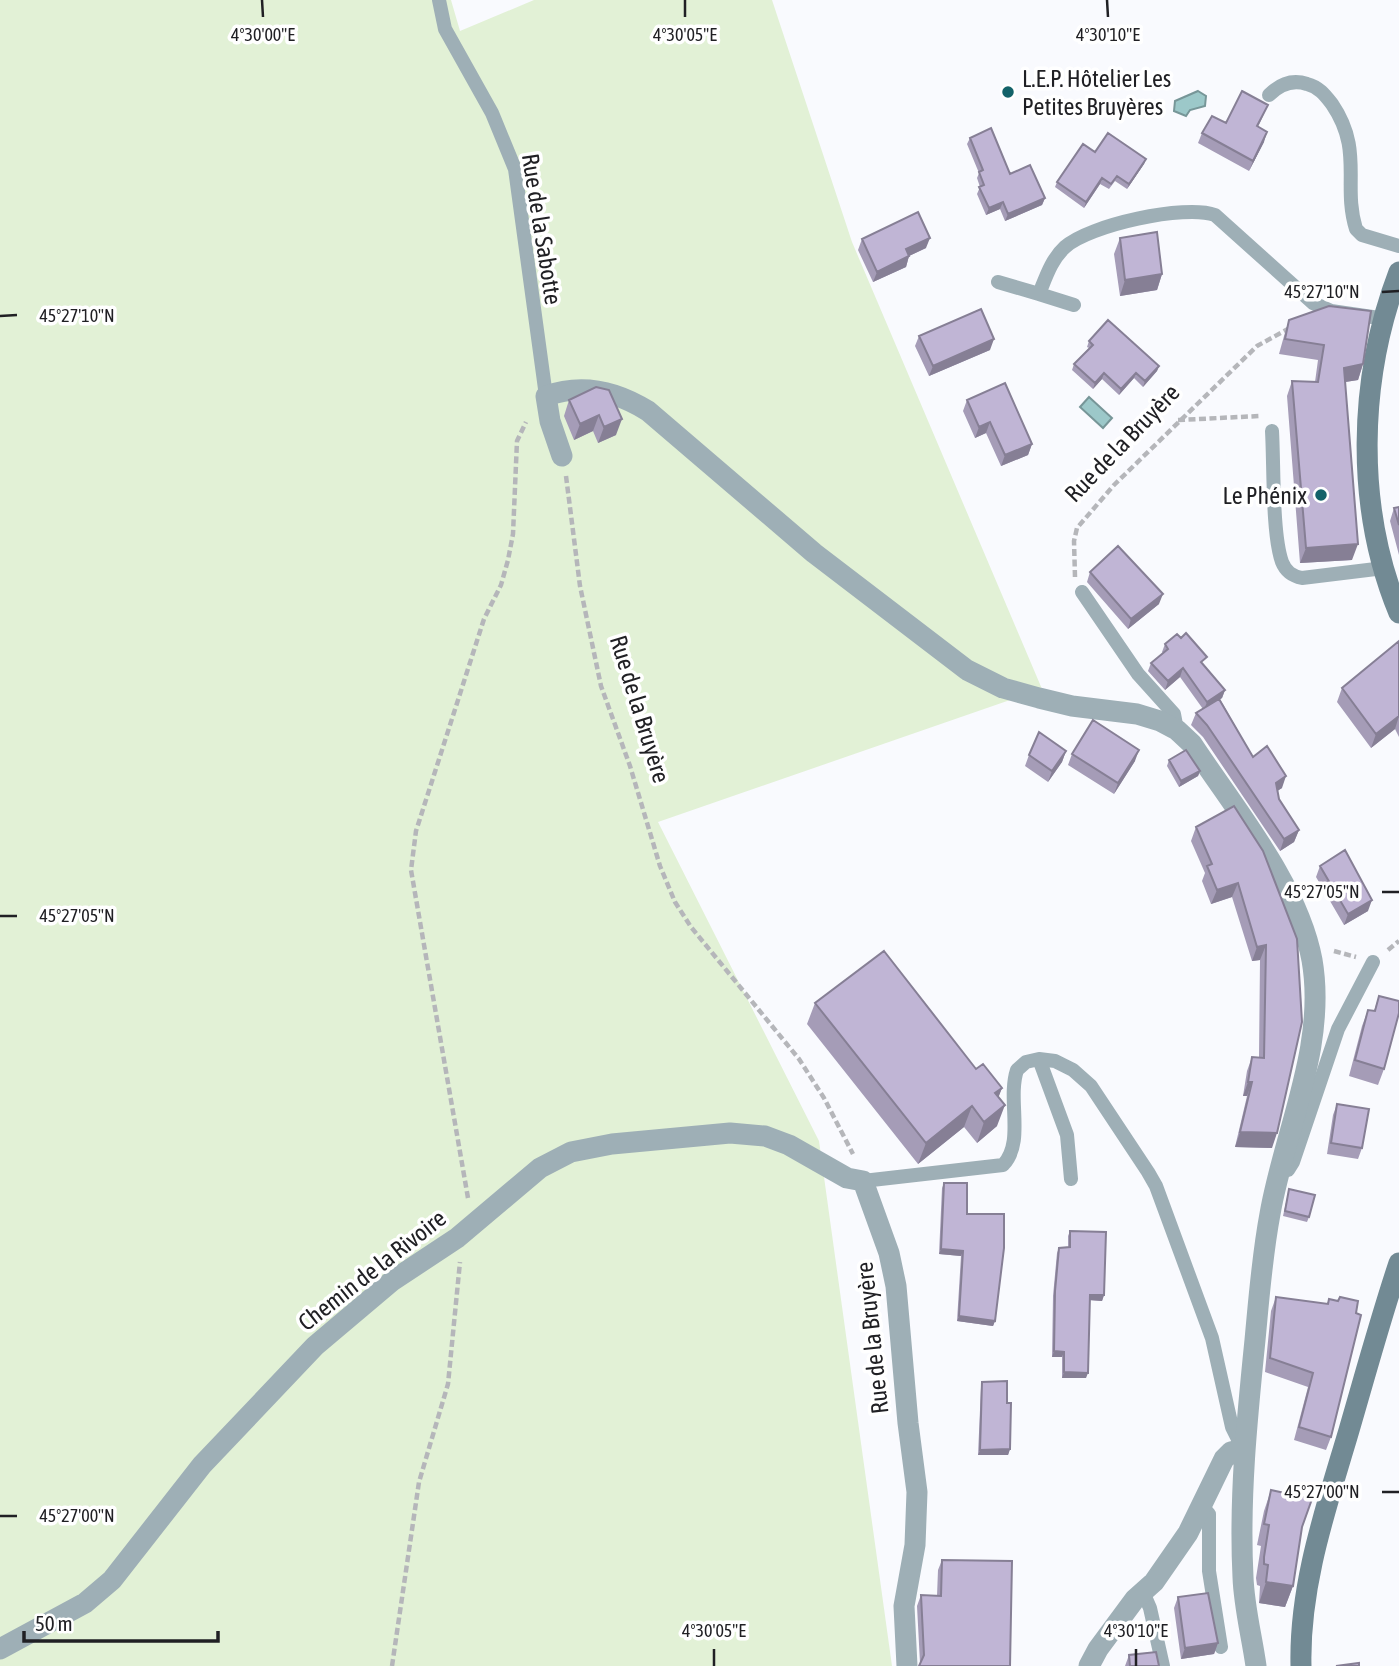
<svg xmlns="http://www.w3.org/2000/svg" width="1399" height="1666" font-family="'Asap Condensed',sans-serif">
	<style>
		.green { fill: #e2f1d6 }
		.water { fill: #9cc8c9; stroke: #779698; stroke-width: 2 }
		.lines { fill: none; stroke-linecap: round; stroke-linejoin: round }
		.path { stroke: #b5b6ba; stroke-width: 4.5; stroke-dasharray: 7 3.5; stroke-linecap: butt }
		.service { stroke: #9eafb6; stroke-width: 14 }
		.minor { stroke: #9eafb6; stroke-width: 21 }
		.secondary { stroke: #728a94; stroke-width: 21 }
		.wall { fill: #a59cb7 }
		.shaded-wall { fill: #867f95 }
		.building { fill: #c0b5d5; stroke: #867f95; stroke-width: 2 }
		.ticks { fill: none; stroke: #202024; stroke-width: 2.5 }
		.poi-dot { fill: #136269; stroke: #fff; stroke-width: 2.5 }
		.labels { text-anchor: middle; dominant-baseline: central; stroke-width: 7; stroke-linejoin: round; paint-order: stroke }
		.poi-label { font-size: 24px; fill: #202024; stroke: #fff; text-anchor: start }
		.street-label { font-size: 24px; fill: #202024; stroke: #fff }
		.ticks-label { font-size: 18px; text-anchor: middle; fill: #202024; stroke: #fff; stroke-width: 7; stroke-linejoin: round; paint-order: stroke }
	</style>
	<rect width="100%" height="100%" fill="#f9fafe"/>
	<path class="green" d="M0,0h451l9,31 74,-31h238l80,242 190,447 -384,133 161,319 73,525h-892z"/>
	<path class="water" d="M1198,91l8,5 -1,10 -15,4 -4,6 -12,-5 1,-10z
		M1089,397l23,21 -9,10 -23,-21z"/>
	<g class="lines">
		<path class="path" d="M1178,420l82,-4
			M566,476l14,110 21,100 29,80 30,100 15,36 16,25 108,132 25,39 29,56
			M1075,577l-1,-36 3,-13 37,-43 143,-139 31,-17
			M1388,950l11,-9
			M1334,951l22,6
			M468,1198l-57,-328 5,-39 68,-212 17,-34 7,-25 5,-26 4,-93 9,-19
			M392,1666l27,-184 29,-98 12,-122"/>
		<path class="service" d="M439,0l6,29 47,84 23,56 31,227
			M1269,95c11,-11 23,-16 38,-11 12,3 18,11 25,20 32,47 10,80 24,125l6,6 37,11
			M998,282l41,12c7,-17 12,-34 26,-47 24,-22 120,-43 150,-32l98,88 18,8 55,8
			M1039,294l35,11
			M1272,431c2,33 0,103 10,131 4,10 10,14 20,16l82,-10
			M1082,592l56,82 36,40 3,16
			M1039,1059l28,76 4,44
			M1283,1171l5,-1 5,-8 45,-133 35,-67
			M863,1181l140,-16c22,-23 4,-65 14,-95l9,-8 13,-3 16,2 18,9 18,16 57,86 8,14 56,152 20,89 11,22
			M1202,1506l7,8v57l12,76
			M1143,1592l7,16 13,58"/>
		<path class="minor" d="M562,456l-12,-35 -4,-25c36,-13 70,-5 102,15l166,142 153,117 36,18 36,10 33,8 65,8 23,7 17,9 15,14c42,64 106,140 120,216 15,86 -28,172 -42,254 -8,42 -11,84 -15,126 -8,79 -16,158 -12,237 1,30 9,60 13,89
			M0,1649l85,-46 27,-23 90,-115 113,-119 77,-65 65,-43 83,-70 31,-16 41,-8 118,-11 35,3 24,9 58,33 16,3 26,72 7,33 12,137 9,69 -2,53 -11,61 3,60
			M1089,1666l9,-17 37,-50 19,-17 34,-49 36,-74 7,-7 12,-3"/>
		<path class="secondary" d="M1399,272c-41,107 -44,235 0,341
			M1301,1666c-2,-79 24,-155 46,-229 17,-58 33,-117 52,-174"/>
	</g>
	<path class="wall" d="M1268,105l-10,22 6,15 -15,29 -51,-28 4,-10z
		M970,138l40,36 35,24 -3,7 -37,16 -5,-12 -14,6 -9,-21 3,-7 -3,-9 2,-5 -12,-29z
		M1095,152l51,7 -2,5 -17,25 -12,-8 -6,8 -9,-5 -16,24 -29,-21 2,-5z
		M1120,238l42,36 -5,16 -37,6 -6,-42z
		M862,239l64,9 -17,8 -3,11 -33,15 -15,-32z
		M1289,320l74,44 -5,16 -13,2 7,178 -52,3 -13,-167 5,-15 23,1 3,-22 -39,-6 5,-18z
		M919,336l71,14 -61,26 -14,-30z
		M1089,341l70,25 -2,5 -14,16 -9,-9 -15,17 -17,-16 -9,10 -21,-19 2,-6 15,-16 -2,-1z
		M596,387l20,48 -18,8 -5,-12 -19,9 -10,-24 5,-16z
		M967,400l65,44 -4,11 -27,11 -15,-33 -11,5 -12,-27z
		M1399,507v48l-9,-34 4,-13z
		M1090,572l69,32 -31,25 -41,-47z
		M1399,641v96l-4,-8 -24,19 -34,-46 5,-14z
		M1165,644l39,21 21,25 -3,8 -2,1 33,58 29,31 -5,3 2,8 20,31 -5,12 -14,9 -77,-114 -12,-12 5,-12 7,-4 -23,-32 -15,13 -17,-19 3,-8 12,-10 -1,-1z
		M1066,751l-4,11 -14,20 -23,-16 4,-11z
		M1072,754l63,7 -21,33 -46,-29z
		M1169,760l31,11 -2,5 -19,11 -12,-21z
		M1196,827l67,24 9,297 -37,-1 12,-51h-4l4,-25 5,-14h7l1,-97 -8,1 -20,-64 -21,7 -9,-23 3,-8 -14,-32z
		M1320,866l48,45 -24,14 -28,-48z
		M1379,996l5,73 -6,16 -29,-9 13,-50 6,-16 6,1z
		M815,1003l161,66 26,19 -4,9 -1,29 -20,17 -13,-16 -46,37 -111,-140z
		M1337,1104l25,44 -4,11 -31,-5 6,-39z
		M944,1183l23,31 28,107 -2,5 -36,-5 4,-65 -22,-2 3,-66z
		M1289,1189l20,28 -2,5 -24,-6z
		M1070,1231l34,64 -2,6 -12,-1 -4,78h-24v-21h-10l1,-61 4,-43 2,-5h9v-12z
		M1276,1297l51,7 2,-5 2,138 -5,13 -32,-10 14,-53 -43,-15 6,-61z
		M982,1382l25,21 3,46 -2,6h-30l3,-68z
		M1271,1490l31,37 -9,59 -8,21 -26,-4 1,-17 -3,-1 -1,-7 5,-32 -4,-1 7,-34z
		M942,1560l70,1 -92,102 -3,-57 4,-11 16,1 1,-26z
		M1178,1597l40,46 -4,11 -33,5 -7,-51z
		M1129,1655l30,11h-34z"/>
	<path class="shaded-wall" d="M1267,132l-3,10 -15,29 4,-10z
		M1146,159l-2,5 -17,25 2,-5z
		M1102,178l-2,6 -16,24 2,-6z
		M1045,198l-3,7 -37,16 3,-7z
		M1003,202l-3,7 -14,6 3,-7z
		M930,238l-4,10 -17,8 -3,11 -33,15 4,-10 29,-23z
		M1162,274l-5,16 -37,6 5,-16z
		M994,339l-4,11 -61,26 4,-10z
		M1363,364l-5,16 -19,3 5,-15z
		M1159,366l-2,5 -14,16 2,-6z
		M1104,373l-2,6 -9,10 2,-6z
		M1136,373l-2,5 -15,17 2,-6z
		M599,415l-6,16 -19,9 6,-16z
		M622,419l-6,16 -18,8 6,-16z
		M990,422l-4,11 -11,5 4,-11z
		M1032,444l-4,11 -27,11 4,-11z
		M1358,544l-6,16 -52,3 6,-15z
		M1163,594l-4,10 -31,25 3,-10z
		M1183,668l-3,9 -15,13 3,-9z
		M1225,690l-3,8 -18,12 3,-8z
		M1399,716l-4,13 -24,19 5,-14z
		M1139,750l-4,11 -21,33 4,-11z
		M1066,751l-4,11 -14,20 4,-11z
		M1200,771l-2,5 -19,11 2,-6z
		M1286,776l-4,12 -11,7 5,-12z
		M1299,830l-5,12 -14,9 4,-12z
		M1238,883l-6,14 -21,7 6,-14z
		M1372,900l-4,11 -24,14 4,-11z
		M1266,945l-6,15 -8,1 5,-14z
		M1248,1082h4l-5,14h-4z
		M1002,1088l-8,21 1,-16z
		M1005,1105l-8,21 -20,17 7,-21z
		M972,1106l-8,21 -46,37 8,-21z
		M1240,1132l37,1 -5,15 -37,-1z
		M941,1249l22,2 -2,5 -22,-2z
		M1090,1295h14l-2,6 -14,-1z
		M959,1316l36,5 -2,5 -36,-5z
		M1054,1351l10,1 -2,5h-10z
		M1064,1372l24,1 -2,5h-24z
		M1010,1449l-2,6h-30l2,-5z
		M1266,1582l27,4 -8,21 -26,-4z
		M1218,1643l-4,11 -33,5 4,-11z"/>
	<path class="building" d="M1242,91l26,14 -11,21 10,6 -14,29 -51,-28 10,-17 14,7z
		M991,128l19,46 20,-9 15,33 -37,16 -5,-12 -14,6 -10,-21 5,-2 -5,-13 4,-2 -13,-32z
		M1108,133l38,26 -17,25 -12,-8 -6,8 -9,-6 -16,24 -29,-20 26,-38 12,8z
		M918,212l12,26 -24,11 3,7 -32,16 -15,-33z
		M1157,232l5,42 -37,6 -5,-42z
		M1329,306l42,5 -8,53 -19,4 14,176 -52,4 -14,-167 26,1 6,-37 -39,-6 4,-19z
		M981,309l13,30 -61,27 -14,-30z
		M1108,320l51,46 -14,15 -9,-8 -15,16 -17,-16 -9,10 -21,-19 19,-19 -4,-4z
		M1005,383l27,61 -27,11 -15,-33 -11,5 -12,-27z
		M596,387l13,3 13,29 -18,8 -5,-12 -19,9 -11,-24z
		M1399,507v18l-5,-17z
		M1118,546l45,48 -32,25 -41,-47z
		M1186,633l21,24 -6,5 24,28 -18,12 -24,-34 -15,13 -17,-18 17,-14 -3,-5 12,-10 4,4z
		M1399,641v75l-23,18 -34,-46z
		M1219,699l34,58 14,-11 19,30 -10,7 3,16 20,31 -15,9 -77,-114 -11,-12z
		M1093,720l46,30 -21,33 -46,-29z
		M1039,732l27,19 -14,20 -23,-16z
		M1186,750l14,21 -19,10 -12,-21z
		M1234,806l29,45 34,88 5,83 -25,111 -37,-1 12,-50h-4l4,-25 12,1 2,-113 -9,2 -19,-64 -21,7 -10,-24 5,-2 -16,-37z
		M1345,850l27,50 -24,14 -28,-48z
		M884,951l92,118 7,-5 19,24 -7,5 10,12 -21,17 -12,-16 -46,37 -111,-140z
		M1379,996l20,5v12l-15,56 -29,-9 13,-50 7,1z
		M1337,1104l32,5 -7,39 -31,-5z
		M944,1183h23v31h37v34l-9,73 -36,-5 4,-65 -22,-2z
		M1289,1189l26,6 -6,22 -24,-6z
		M1070,1231l36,1 -2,63h-14l-2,78 -24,-1v-20l-10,-1 1,-60 4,-43 11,-1z
		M1276,1297l52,7 1,-5 9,2 2,-4 18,4 -2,12 5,2 -30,122 -32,-10 14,-54 -43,-15z
		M1007,1381v22h4l-1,46 -30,1 2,-68z
		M1271,1490l41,9 -10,28 -9,59 -27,-4 2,-17 -4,-1v-7l5,-32 -5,-1z
		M942,1560l70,1 -2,105h-91l5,-11 -3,-60 20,1z
		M1208,1593l10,50 -33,5 -7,-51z
		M1156,1652l3,14h-29l-1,-11z
		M1359,1663v3h-23z"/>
	<path class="ticks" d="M262,0l1,17M685,0v17M1107,0l1,17M1382,292l17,-1M0,316l17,-1M1382,892h17M0,916h17M1382,1492h17M0,1516h17M714,1649v17M1136,1649v17"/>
	<g class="poi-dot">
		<circle cx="1008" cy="92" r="7"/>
		<circle cx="1321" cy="495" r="7"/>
	</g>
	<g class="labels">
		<g class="poi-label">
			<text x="1022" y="78">L.E.P. Hôtelier Les<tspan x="1022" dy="28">Petites Bruyères</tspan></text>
			<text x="1307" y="495" text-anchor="end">Le Phénix</text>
		</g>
		<g class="street-label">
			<text transform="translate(542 229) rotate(81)">Rue de la Sabotte</text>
			<text transform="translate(1122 443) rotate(-46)">Rue de la Bruyère</text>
			<text transform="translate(640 709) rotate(73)">Rue de la Bruyère</text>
			<text transform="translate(372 1270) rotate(-38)">Chemin de la Rivoire</text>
			<text transform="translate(872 1338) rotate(-96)">Rue de la Bruyère</text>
		</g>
	</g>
	<g class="ticks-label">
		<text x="263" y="41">4°30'00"E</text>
		<text x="685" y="41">4°30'05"E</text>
		<text x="1108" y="41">4°30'10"E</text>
		<text x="1322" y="298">45°27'10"N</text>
		<text x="77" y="322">45°27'10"N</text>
		<text x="1322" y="898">45°27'05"N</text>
		<text x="77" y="922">45°27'05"N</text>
		<text x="1322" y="1498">45°27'00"N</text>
		<text x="77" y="1522">45°27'00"N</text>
		<text x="714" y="1637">4°30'05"E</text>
		<text x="1136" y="1637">4°30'10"E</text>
	</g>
	<path d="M24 1631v10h194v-10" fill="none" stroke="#202024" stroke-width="3.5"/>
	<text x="35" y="1631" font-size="21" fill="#202024" stroke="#ffffff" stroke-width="5" paint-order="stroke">50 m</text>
</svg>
